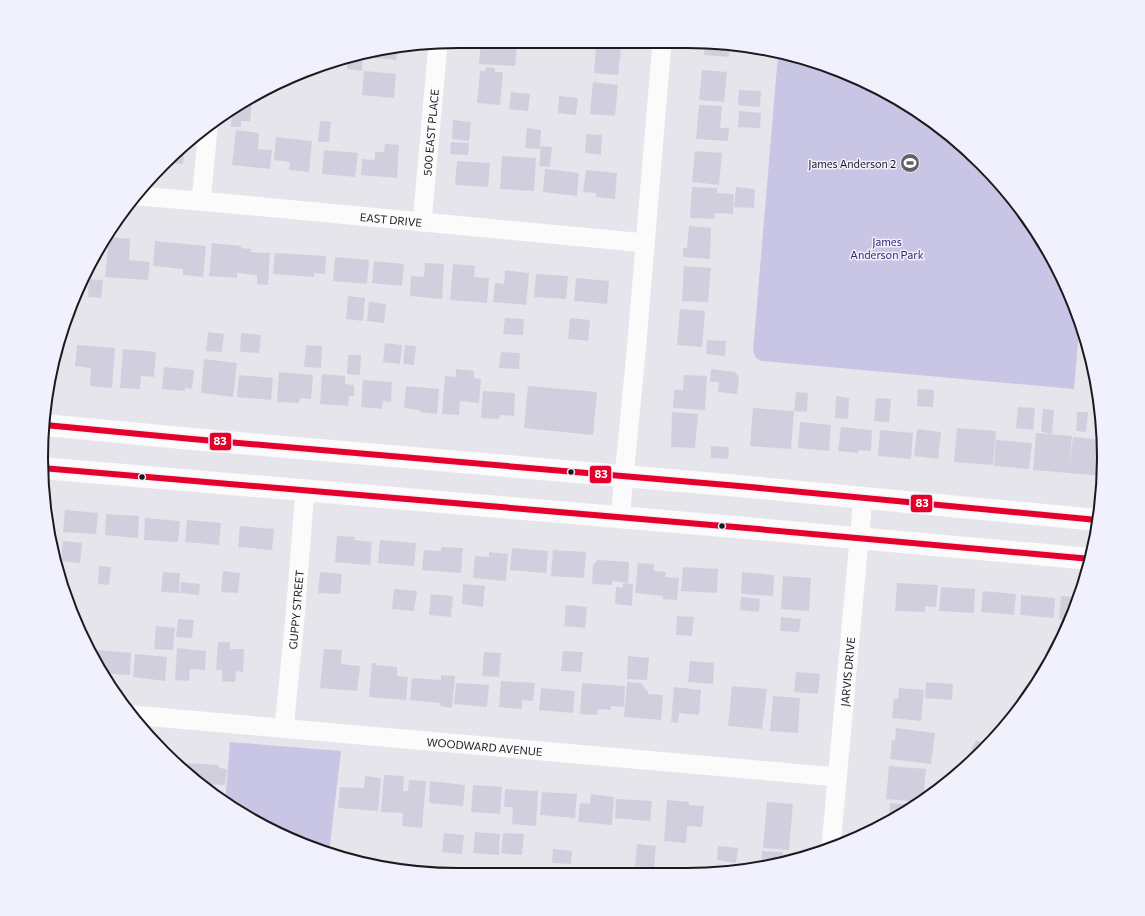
<svg xmlns="http://www.w3.org/2000/svg" width="1145" height="916" font-family="Commissioner,sans-serif">
	<style>
		.green { fill: #c9c5e4 }
		.building { fill: #d1cfde }
		.lines { fill: none; stroke-linecap: round; stroke-linejoin: round }
		.minor { stroke: #fbfbfc; stroke-width: 19 }
		.major { stroke: #fbfbfc; stroke-width: 22 }
		.bus-1-casing { stroke: #f1f0fd; stroke-width: 9 }
		.bus-1 { stroke: #e4002b; stroke-width: 6 }
		.bus-dot { fill: #1b1a1f; stroke: #f1f0fd; stroke-width: 1.5 }
		.labels { text-anchor: middle; dominant-baseline: central; stroke-width: 3; stroke-linejoin: round; paint-order: stroke }
		.street-label { font-size: 11px; fill: #1b1a1f; stroke: #f1f0fd }
		.poi-label { font-size: 11px; fill: #1b1a1f; stroke: #f1f0fd; text-anchor: end }
		.park-label { font-size: 11px; fill: #351f69; stroke: #f1f0fd }
		.rim { fill: none; stroke: #1b1a1f; stroke-width: 2 }
		.line-badge { stroke: #f1f0fd; stroke-width: 1.5 }
		.badge-label { font-size: 11px; text-anchor: middle; font-weight: bold; fill: #fff }
	</style>
	<rect width="100%" height="100%" fill="#e6e5ec"/>
	<path class="green" d="M778,55l43,8 74,34 67,47 56,60 30,46 32,69 -6,70 -313,-28 -5,-3 -3,-7z
		M230,742l111,9 -12,102 -30,-10 -74,-39z"/>
	<path class="building" d="M481,41h19v2l17,1 -2,22 -36,-2z
		M704,42h10l16,3 -1,12 -25,-2z
		M596,46l25,2 -3,27 -24,-2z
		M398,49l-2,11 -31,-3 1,-4z
		M347,60l16,1 -1,10 -15,-2z
		M486,67l9,1v4h8l-3,33 -23,-2 3,-32h5z
		M702,70l25,2 -3,30 -25,-2z
		M364,71l32,3 -2,24 -32,-3z
		M593,82l25,3 -3,31 -25,-2z
		M739,90l22,1 -1,16 -22,-2z
		M511,92l19,2 -2,17 -19,-2z
		M559,96l19,2 -2,17 -18,-2z
		M243,102l9,1 -2,18h-9v6h-10l1,-17z
		M699,105l23,1 -2,22h9l-1,13 -32,-2z
		M739,111l22,2 -1,15 -22,-1z
		M453,120l18,2 -2,19 -17,-2z
		M320,121l11,1 -2,20h-11z
		M527,128l14,2 -1,19 -15,-1z
		M236,130l23,3 -1,16 14,1 -2,19 -38,-4z
		M586,134l16,1 -1,20 -16,-2z
		M276,137l36,4 -3,31 -20,-2 1,-8 -16,-2z
		M451,142l18,1 -1,12 -18,-1z
		M385,144l14,1 -2,33 -36,-3 1,-16 13,1v-8h9z
		M185,146l-2,18 -19,-1 8,-7z
		M541,146l11,1 -2,20 -11,-1z
		M324,150l34,3 -3,24 -33,-3z
		M695,151l27,2 -3,32 -27,-3z
		M502,156l34,2 -2,33 -34,-2z
		M457,161l33,2 -2,24 -33,-2z
		M545,169l34,4 -2,23 -34,-4z
		M586,170l31,3 -2,26 -19,-2v-4l-13,-1z
		M692,187l25,1v5l17,1 -1,20 -18,-1 -1,6 -24,-1z
		M736,187l19,2 -1,19 -20,-1z
		M689,226l22,2 -1,31 -27,-2v-9h4z
		M109,237l21,2 -1,21 21,2 -2,18 -43,-3z
		M155,241l51,5 -3,31 -20,-2v-6l-30,-3z
		M103,242l-2,17 -8,-1 4,-9z
		M212,243l29,3v2l10,1v3l19,1 -2,32 -11,-1v-9l-20,-2v5l-28,-2z
		M275,253l51,3 -1,18 -11,-1v4l-41,-3z
		M335,257l34,3 -2,24 -34,-3z
		M374,261l30,3 -2,22 -30,-3z
		M425,263l19,1 -2,35 -32,-3 1,-20 13,1z
		M453,264l22,2 -1,11 15,1 -2,25 -37,-3z
		M684,266l27,2 -3,34 -26,-1z
		M505,270l24,3 -3,32 -33,-3 2,-19 9,1z
		M536,274l32,2 -2,23 -32,-2z
		M576,278l33,3 -2,23 -33,-3z
		M89,279l14,1 -2,18 -13,-1z
		M348,296l17,2 -2,23 -17,-2z
		M369,302l17,2 -2,19 -17,-2z
		M680,309l25,2 -3,36 -25,-2z
		M505,318l19,1 -1,16 -20,-1z
		M570,318l20,2 -2,21 -20,-2z
		M208,332l16,2 -2,18 -16,-1z
		M241,333l20,2 -2,18 -19,-1z
		M707,340l19,1 -1,15 -19,-2z
		M385,343l17,2 -2,19 -17,-2z
		M77,345l38,3 -3,40 -22,-2 1,-18 -16,-2z
		M306,345l16,1 -1,22 -17,-1z
		M405,345l11,1 -2,19 -11,-1z
		M56,348h2l-2,34h-5z
		M123,349l33,3 -2,25 -13,-1 -1,13 -20,-1z
		M501,352l19,1 -1,16 -20,-1z
		M348,355h13l-1,20 -13,-1z
		M204,359l33,4 -4,34 -32,-4z
		M164,367l30,3 -2,19 -7,-1v3l-23,-2z
		M456,369l18,2v7l7,1 -2,24 -19,-2 -1,14 -17,-1 3,-38 11,1z
		M711,369l24,3 4,5 -2,17 -19,-2 1,-10h-9z
		M279,372l34,3 -2,24 -11,-1 -1,5 -22,-1z
		M322,374l23,2v8l9,1v11h-5l-1,10 -28,-2z
		M239,375l34,3 -2,22 -34,-3z
		M684,375l23,1 -2,34 -32,-2 1,-18h9z
		M363,380l29,2 -1,20 -8,-1 -1,8 -21,-2z
		M406,386l33,3 -2,25 -17,-2v-2l-16,-2z
		M528,386l69,6 -4,43 -69,-7z
		M918,389l16,1 -1,17 -16,-1z
		M483,391l32,2 -1,23 -14,-1 -1,4 -18,-1z
		M796,392l12,1 -1,19 -13,-1z
		M836,396l13,2 -1,21 -13,-1z
		M876,398l15,1 -2,23 -15,-1z
		M1018,407l17,1 -2,22 -17,-2z
		M753,408l41,3 -3,38 -41,-3z
		M1043,409l11,1 -2,24 -11,-2z
		M672,412l26,2 -3,34 -24,-1z
		M1077,412h11l-2,20 -10,-1z
		M800,422l31,3 -2,26 -31,-3z
		M841,427l31,3 -1,21 -13,-1v3l-20,-2z
		M957,428l39,3 -3,34 -39,-3z
		M917,429l24,3 -3,27 -24,-3z
		M880,430l33,3 -2,26 -33,-3z
		M1036,433l36,3 -3,37 -36,-3z
		M1073,437l29,3 1,36 -34,-3z
		M996,440l36,3 -3,26 -35,-3z
		M711,446l18,1 -1,12 -17,-1z
		M65,510l33,3 -2,21 -33,-2z
		M106,514l33,2 -1,22 -33,-3z
		M145,518l35,3 -2,21 -34,-2z
		M187,520l34,3 -2,22 -34,-3z
		M240,526l34,3 -2,21 -34,-3z
		M337,536l18,1 -1,3 18,2 -2,23 -35,-3z
		M380,540l36,3 -2,23 -36,-3z
		M63,541l19,2 -2,20 -19,-2z
		M441,547l22,1 -2,25 -39,-3 2,-20 17,1z
		M512,548l36,3 -2,22 -36,-3z
		M553,550l33,2 -2,26 -33,-2z
		M489,552l19,2 -2,27 -33,-3 2,-22 14,1z
		M598,560l31,2 -1,21 -16,-2v4l-20,-1 1,-19z
		M638,563l16,1v7l12,1 -1,5 14,1 -2,22 -14,-1v-3l-28,-3z
		M99,566l12,1 -2,18 -11,-1z
		M683,567l35,2 -1,24 -36,-2z
		M223,571l17,2 -2,20 -17,-1z
		M163,572l17,1 -1,20 -18,-1z
		M320,572l22,2 -2,20 -22,-1z
		M742,572l32,3 -1,21 -32,-2z
		M783,576l28,2 -2,33 -28,-2z
		M181,582l19,2 -1,11 -19,-2z
		M623,583l10,1 -1,22 -17,-2 1,-17 7,1z
		M897,583l41,2 -2,22 -11,-1v6l-30,-1z
		M463,584l22,2 -2,21 -21,-3z
		M941,587l34,2 -1,24 -35,-2z
		M394,589l23,2 -3,20 -22,-2z
		M983,591l33,3 -2,21 -33,-3z
		M431,594l22,2 -2,21 -22,-2z
		M1021,595l34,3 -1,20 -34,-3z
		M1061,596l17,1 -9,23 -10,-1z
		M741,597l19,2 -1,13 -19,-2z
		M566,605l21,2 -2,21 -21,-2z
		M677,616l17,1 -2,19 -16,-1z
		M781,617l20,2 -2,13 -19,-1z
		M178,619l16,1 -2,18 -16,-1z
		M156,626l19,2 -2,22 -19,-1z
		M218,642h12v7h14l-1,23 -7,-1 -1,11 -13,-1v-11h-6z
		M177,648l29,3 -1,19 -15,-1 -1,12 -14,-1z
		M324,649l18,1 -1,14 19,2 -3,25 -37,-3z
		M98,650l33,3 -1,22 -29,-2 -5,-8z
		M563,651l20,1 -2,20 -20,-1z
		M484,652l17,1 -2,24 -17,-1z
		M135,654l32,3 -2,24 -32,-4z
		M628,656l21,2 -2,22 -20,-1z
		M690,661l24,2 -1,21 -25,-2z
		M372,663h4v2l21,2v9l11,1 -2,23 -37,-3z
		M796,672l24,2 -2,20 -24,-2z
		M441,675l14,1 -3,32 -12,-2v-3l-30,-3 2,-22 29,2z
		M501,681l34,2 -2,18 -11,-1v9l-23,-2z
		M627,682l14,1 7,9v2l15,1 -2,25 -37,-3z
		M926,682l27,2 -1,16 -27,-2z
		M456,683l33,2 -2,22 -33,-3z
		M582,683l43,3 -1,21 -13,-1v4l-13,-1 -1,6 -17,-1z
		M732,686l35,3 -5,40 -34,-3z
		M674,687l27,3 -2,25 -20,-2 -1,10 -7,-1z
		M541,688l34,3 -2,22 -34,-3z
		M899,688l25,2 -3,31 -29,-3 2,-19h4z
		M773,696l27,2 -2,35 -28,-2z
		M896,728l39,5 -4,31 -41,-5 2,-19 3,1z
		M976,740l11,5 -15,15 -5,-2z
		M184,763l35,2v3l8,1 -2,16 -23,-1 -19,-17z
		M889,766l37,3 -3,30 -3,3 -34,-3z
		M384,775l20,1 -1,15h5l1,-11 17,1 -4,47 -20,-2 1,-13 -22,-1z
		M365,776l16,2 -3,33 -40,-3 2,-21 24,1z
		M430,781l35,4 -2,21 -34,-3z
		M473,785l29,2 -2,27 -29,-2z
		M505,789l33,2 -2,35 -24,-2 1,-17h-9z
		M542,792l35,2 -2,24 -35,-3z
		M591,794l23,3 -2,28 -34,-3 2,-19 10,1z
		M616,799l36,2 -2,20 -35,-3z
		M667,800l22,2v3l15,1 -2,21 -15,-1 -1,17 -22,-2z
		M767,802l26,2 -4,46 -26,-2z
		M890,803l22,2v2l-17,12 -12,5v-7h6z
		M475,832l25,2 -1,21 -26,-2z
		M444,833l20,2 -2,19 -20,-2z
		M503,833l21,1 -2,21 -21,-2z
		M637,844l19,2 -2,22 -19,-2z
		M718,846l20,2 -2,15 -19,-3z
		M553,849l19,2 -1,13 -19,-1z
		M762,851l21,1 -1,11 -21,3z"/>
	<g class="lines">
		<g class="minor">
			<path id="s1" d="M138,196l84,7 423,40"/>
			<path d="M201,201l7,-72"/>
			<path id="s2" d="M422,222l16,-178"/>
			<path d="M620,518l16,-165 26,-311"/>
			<path id="s3" d="M132,715l705,62"/>
			<path id="s4" d="M284,728l11,-111 10,-127"/>
			<path id="s5" d="M831,846l32,-349"/>
		</g>
		<path class="major" d="M45,425l147,14 547,47 358,34
			M42,468l693,59 356,32"/>
		<g class="bus-1-casing">
			<path id="bus-1" d="M45,425l147,14 547,47 358,34
				M42,468l693,59 356,32"/>
		</g>
		<use href="#bus-1" class="bus-1"/>
	</g>
	<defs>
		<g id="stadium-disc" transform="scale(1)"><circle r="9.5" fill="#626167" stroke="#f1f0fd"/><path d="M0-5a6.5 5 0 1 0 0 10a6.5 5 0 1 0 0-10ZM-3.5-1.8h7v3.6h-7Z" fill="#fff"/></g>
	</defs>
	<g fill-rule="evenodd">
		<use href="#stadium-disc" x="910" y="163"/>
	</g>
	<g class="bus-dot">
		<circle cx="571" cy="472" r="3.5"/>
		<circle cx="142" cy="477" r="3.5"/>
		<circle cx="722" cy="526" r="3.5"/>
	</g>
	<g class="labels">
		<g class="street-label">
			<text stroke="none"><textPath href="#s2" startOffset="90">500 EAST PLACE</textPath></text>
			<text stroke="none"><textPath href="#s1" startOffset="254">EAST DRIVE</textPath></text>
			<text stroke="none"><textPath href="#s4" startOffset="119">GUPPY STREET</textPath></text>
			<text stroke="none"><textPath href="#s5" startOffset="175">JARVIS DRIVE</textPath></text>
			<text stroke="none"><textPath href="#s3" startOffset="354">WOODWARD AVENUE</textPath></text>
		</g>
		<g class="poi-label">
			<text x="896" y="163">James Anderson 2</text>
		</g>
		<g class="park-label">
			<text x="887" y="241">James<tspan x="887" dy="13">Anderson Park</tspan></text>
		</g>
	</g>
	<path d="M0 0H1145V916H0ZM458 48H687A410 410 0 0 1 1097 458V458A410 410 0 0 1 687 868H458A410 410 0 0 1 48 458V458A410 410 0 0 1 458 48Z" fill="#f1f0fd" fill-rule="evenodd"/>
	<path class="rim" d="M458 48H687A410 410 0 0 1 1097 458V458A410 410 0 0 1 687 868H458A410 410 0 0 1 48 458V458A410 410 0 0 1 458 48Z"/>
	<g class="line-badge">
		<rect x="209" y="432" width="23" height="19" rx="4" fill="#e4002b"/>
		<rect x="589" y="465" width="23" height="19" rx="4" fill="#e4002b"/>
		<rect x="910" y="494" width="23" height="19" rx="4" fill="#e4002b"/>
	</g>
	<g class="badge-label">
		<text x="220" y="445">83</text>
		<text x="601" y="478">83</text>
		<text x="922" y="507">83</text>
	</g>
</svg>
